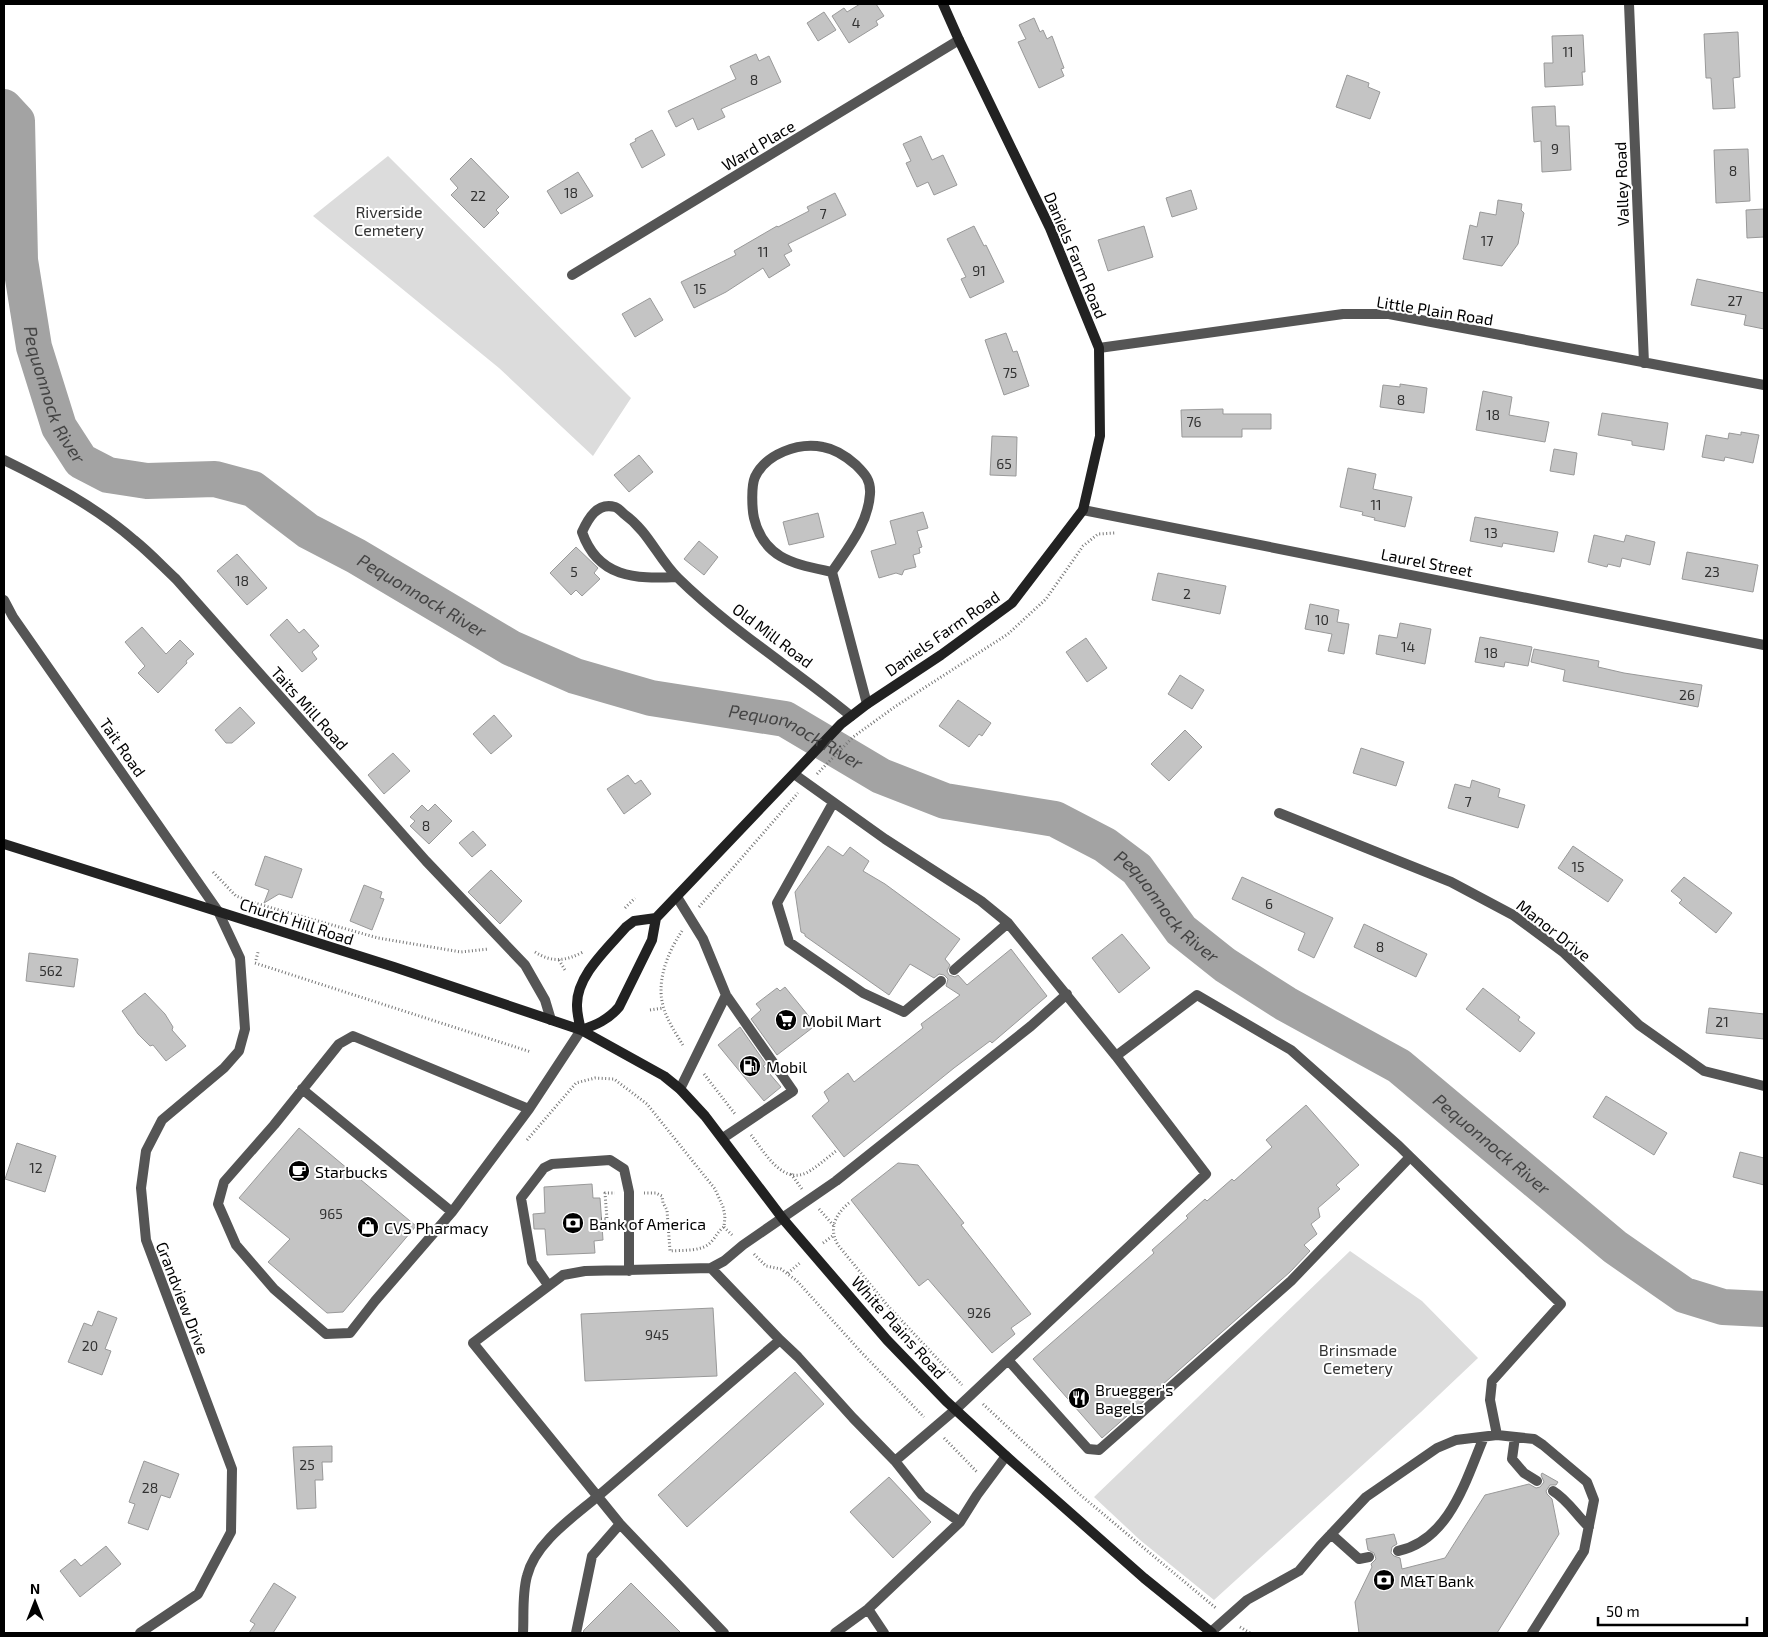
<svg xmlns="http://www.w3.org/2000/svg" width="1768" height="1637" font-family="'Exo 2',sans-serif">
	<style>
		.green { fill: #dcdcdc }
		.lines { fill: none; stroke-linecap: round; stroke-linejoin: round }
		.river { stroke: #a3a3a3; stroke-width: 36 }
		.building { fill: #c4c4c4; stroke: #999 }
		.path { stroke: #777; stroke-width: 3; stroke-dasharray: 1 2.5; stroke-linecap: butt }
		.service { stroke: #555; stroke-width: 10 }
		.minor { stroke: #555; stroke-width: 10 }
		.secondary { stroke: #222; stroke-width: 10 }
		.labels { text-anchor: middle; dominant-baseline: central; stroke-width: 4; stroke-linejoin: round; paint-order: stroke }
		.number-label { font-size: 14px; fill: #313131 }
		.street-label { font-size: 16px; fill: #000; stroke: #fff }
		.park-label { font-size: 16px; fill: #333; stroke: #fff }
		.poi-label { font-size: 16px; fill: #000; stroke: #fff; text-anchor: start }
		.water-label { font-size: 18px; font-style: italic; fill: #444; stroke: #fff }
	</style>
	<rect width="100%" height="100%" fill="#fff"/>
	<path class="green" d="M388,156l243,242 -38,58 -94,-88 -186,-152z
		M1350,1251l72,50 56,57 -57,54 -207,188 -74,-60 -46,-43z"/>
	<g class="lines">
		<path class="river" id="s1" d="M4,107l13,14 3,139 14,87 25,80 22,34 27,14 39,6 68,-2 38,10 55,42 48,25 155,92 64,28 76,22 134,21 96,57 64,25 110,18 50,26 32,24 44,61 44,35 61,39 113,62 216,181 69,48 39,12 41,2"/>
	</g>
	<path class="building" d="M860,4h16l8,12 -8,5 2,4 -29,18 -17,-27 12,-8 3,4z
		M824,12l12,18 -18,11 -11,-18z
		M1034,18l6,14 3,-2 4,9 5,-3 12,32 -3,1 3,7 -25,12 -21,-46 8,-3 -7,-14z
		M1738,32l2,45 -7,1 2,30 -22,1 -2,-31h-5l-2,-44z
		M1583,35l2,37h-3l1,13 -38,2 -1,-24h9l-1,-27z
		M756,54l3,7 10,-5 12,26 -60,27 4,8 -27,13 -5,-12 -17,9 -8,-16 68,-32 -6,-13z
		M1347,75l22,8 -1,4 12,5 -10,27 -34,-12z
		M1555,106l1,20h13l2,44 -29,2 -1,-31 -7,1 -2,-35z
		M652,130l13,25 -23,13 -12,-24 6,-3 -1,-2z
		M921,136l11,24 11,-5 14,30 -23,10 -6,-13 -11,5 -11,-24 5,-2 -8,-17z
		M1748,149l2,52 -34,2 -2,-53z
		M471,158l38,39 -13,13 3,3 -15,15 -33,-33 7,-7 -8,-9z
		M578,172l15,24 -32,18 -14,-23z
		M1191,190l6,19 -25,8 -6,-19z
		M835,193l11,22 -58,29 4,7 -8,4 6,10 -21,13 -6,-10 -37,24 -32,16 -13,-26 55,-27 -2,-4 43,-25 1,1 31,-16 -2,-4z
		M1498,200l24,4 -1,6 3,3 -6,31 -16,22 -39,-7 7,-34 7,2 3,-15 16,3z
		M1764,209v28l-17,1 -1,-28z
		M974,226l10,20 2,-1 18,37 -34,16 -9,-19 5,-2 -19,-38z
		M1144,226l9,31 -45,14 -10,-31z
		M1697,279l67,14v36l-20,-4 2,-10 -55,-10z
		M650,298l13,22 -28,17 -13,-23z
		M1006,333l7,19 4,-1 12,35 -25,9 -19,-55z
		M1400,384l27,4 -3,25 -44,-6 3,-22 17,2z
		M1483,391l29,6 -3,18 40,7 -4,20 -69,-12z
		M1223,409v5h48v15h-29v8h-60l-1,-27z
		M1602,413l66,10 -4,27 -32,-5v-4l-34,-6z
		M1741,432l18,3 -6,28 -28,-6 -1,4 -22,-4 4,-22 22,4 1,-6 12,2z
		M992,436l25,1 -1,39 -26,-1z
		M1554,449l23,4 -3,22 -24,-4z
		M639,455l14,17 -24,20 -15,-17z
		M1348,468l28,6 -3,15 39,8 -7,30 -31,-7 1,-2 -13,-3 1,-3 -23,-5z
		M923,512l5,16 -11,3 5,16 -3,1 1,5 -7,2 3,12 -12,3 -2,5 -6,-2 -17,5 -8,-27 25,-7 -6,-23z
		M818,513l6,24 -35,8 -6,-23z
		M1475,517l83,15 -4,20 -51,-9 -1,4 -32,-6z
		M1594,535l30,7 2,-7 29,7 -5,23 -28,-7 -2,9 -12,-3 -1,3 -19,-5z
		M699,541l19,16 -14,18 -20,-16z
		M576,547l22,21 -4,5 6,6 -18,17 -6,-6 -5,5 -21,-22z
		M1687,552l71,13 -5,27 -71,-13z
		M237,554l30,34 -20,17 -30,-34z
		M1158,573l68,13 -6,28 -68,-14z
		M1310,604l29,6 -2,12 12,2 -5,30 -16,-3 4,-17 -27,-5z
		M287,619l12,14 5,-4 15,17 -7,6 5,7 -15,13 -32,-37z
		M1400,623l31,6 -6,35 -49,-10 3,-19 18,3z
		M142,627l24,27 14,-14 14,14 -8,7 1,2 -29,30 -20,-20 7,-7 -20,-24z
		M1480,637l52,10 -4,19 -23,-4 -1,5 -29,-5z
		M1086,638l21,30 -20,14 -21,-30z
		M1534,649l65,12 -1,6 26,6 78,12 -4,22 -135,-26 2,-11 -34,-8z
		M1180,675l24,15 -12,19 -24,-15z
		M958,700l33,23 -9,13 -3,-2 -10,13 -30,-21z
		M240,707l15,16 -23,20h-6l-11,-13z
		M494,715l18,21 -21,18 -18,-20z
		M1185,730l17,17 -33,34 -18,-17z
		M1361,748l43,14 -8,24 -43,-13z
		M393,753l17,18 -26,23 -16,-19z
		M628,775l7,9 6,-4 10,14 -27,20 -17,-25z
		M1472,780l28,9 -2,8 27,8 -7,23 -70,-20 7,-24 15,4z
		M435,804l17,17 -23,23 -19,-18 5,-5 -5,-4 12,-12 6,6z
		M473,831l13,14 -14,12 -13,-14z
		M828,846l15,10 7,-9 19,14 -6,10 22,13 75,55 -15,20 5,6 -3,6 2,4 6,2 3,-2 9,10 44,-36 36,47 -55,47 -2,-2 -36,27 -110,89 -32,-41 17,-15 -5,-9 24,-19 6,9 69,-54 -2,-4 39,-29 -14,-9 2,-7 -4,-4 -5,-1 -5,4 -24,-14 -21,31 -84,-59v-2l-4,-2 -6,-40z
		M1573,846l50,34 -15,22 -50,-34z
		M265,856l37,13 -10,29 -13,-4 -15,9 5,-13 -14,-5z
		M491,870l31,31 -22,23 -32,-32z
		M1242,877l91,41 -19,40 -16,-8 7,-17 -73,-34z
		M1684,877l48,36 -16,20 -37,-30 3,-3 -11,-9z
		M364,885l18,7 -2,6 4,1 -12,31 -22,-9z
		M1364,924l63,30 -11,23 -62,-30z
		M1122,934l28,34 -31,25 -27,-35z
		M29,953l49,6 -4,28 -48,-6z
		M785,987l31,38 -39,30 -26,-36 10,-9 -5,-6 21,-16 3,3z
		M1483,988l37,29 -2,3 17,13 -15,19 -54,-43z
		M145,993l20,21 8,13 -1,3 14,16 -20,15 -13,-16 -3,1 -12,-12 -16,-23z
		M1709,1008l55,6v25l-58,-6z
		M740,1027l26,37 -3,2 18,21 -17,14 -46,-56z
		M1606,1096l61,37 -13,22 -61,-38z
		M1306,1105l53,60 -23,20 4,4 -22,19 2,9 -9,7 6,10 -13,11 6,6 -20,21 -188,166 -69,-79 121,-106 -2,-3 36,-32 -2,-2 19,-17 2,2 25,-22 2,2 38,-34 -6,-7z
		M299,1128l117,98 -73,86 -16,1 -59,-51 22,-23 -51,-41z
		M17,1143l39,13 -11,36 -40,-13z
		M1740,1152l24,6v27l-31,-8z
		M898,1163l20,2 46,58 -3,2 70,89 -20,14 4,6 -23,19 -64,-74 -9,7 -68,-86z
		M592,1184l1,14h7l3,42 -9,1 1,12 -48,2 -2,-26h-11l-1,-15 12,-1 -1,-26z
		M713,1308l4,68 -132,5 -4,-67z
		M98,1311l19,7 -12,31 6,2 -9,24 -34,-13 16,-39 8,3z
		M795,1372l29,32 -137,123 -29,-32z
		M332,1446v16h-10l1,18h-8l1,28 -19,1 -4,-62z
		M144,1461l35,13 -9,24 -9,-3 -13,35 -20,-7 7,-19 -6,-2z
		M1542,1473l16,9 -2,3h-6l-4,6 1,3 5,5 7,35 -62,99h-138l-4,-31 17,-35 -1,-3 5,-5 -2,-6 -6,-3 -2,-11 28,-5 3,10 -5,3 -1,6 3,3 6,2 2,11 43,-11 40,-63 44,-11 7,4 4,-1 4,-5 -3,-7z
		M889,1477l42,45 -38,36 -43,-46z
		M106,1546l15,18 -41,33 -20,-26 15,-12 6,7z
		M274,1583l22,14 -23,36h-24l6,-9 -5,-3z
		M631,1583l50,50h-98l1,-3z"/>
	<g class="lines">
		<path class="path" d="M817,774l36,-37 43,-31 112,-72 38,-35 37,-53 15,-12 17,-1
			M213,872l23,24 22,8 120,34 83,14 28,-3
			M699,907l99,-114
			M625,908l10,-10
			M682,931c-14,21 -27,51 -18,78 4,13 13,26 20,38
			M535,952c17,11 31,9 48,0
			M256,960l2,-8
			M559,960l6,10
			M255,963l276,89
			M650,1010l13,-2
			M704,1074l31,40
			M751,1135c13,16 31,51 57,37 10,-6 19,-14 28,-21
			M527,1140l49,-57 19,-5 19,1 33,25 68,85 8,18 2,9 -1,11c-6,4 -8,10 -13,15 -9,10 -29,8 -41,9l-3,-41 -4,-7 -1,-7 -6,-3h-12
			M791,1174l11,15
			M849,1203c-13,11 -21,25 -11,42l49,60 75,80
			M819,1209l15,17
			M601,1219h6l-2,-26h10
			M724,1227l8,8
			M823,1243l11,-8
			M754,1254l12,12 15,3 16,12 64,71 63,65
			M788,1273l13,-11
			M983,1404l95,89 139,116
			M944,1438l34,35
			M1240,1627l10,6"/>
		<path class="service" d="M832,572c16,-24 36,-48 38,-78 1,-14 -5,-20 -14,-29 -9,-8 -21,-16 -33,-18 -25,-5 -57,7 -68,30 -4,9 -3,32 -1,41 10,42 42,46 78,54l35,132
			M794,774l91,65 96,62 27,22 108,133 90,118 -250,235 -61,52
			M833,803l-56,100 12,39 74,51 41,19 37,-31
			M677,897l26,42 23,56 67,96 -70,47
			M954,970l54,-47
			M1116,1056l81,-61 94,55 108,96 162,158 -69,77 -2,19 7,35
			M302,1089l150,123
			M680,1089l46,-94
			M529,1109l-176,-73 -14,8 -65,81 -50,57 -6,22 18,41 38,44 52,45 24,-1 25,-32 77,-89 77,-103 52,-79
			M711,1268l69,72 18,17 55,61 42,43 27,34 38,27
			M548,1285l-16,-23 -11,-64 23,-30 8,-4 58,-4 14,9 5,23v79
			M1008,1360l80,89 11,1 192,-169 119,-124
			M1515,1437l-3,22 12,14 13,8
			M1553,1491c15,9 23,24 36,36
			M597,1497l183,-157
			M1331,1534l28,25 10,-2
			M1398,1551c52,-11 68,-72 86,-114
			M868,1609l16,24
			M1211,1632l36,-32 52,-29 21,-25 46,-49 71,-49 19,-8 41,-5 37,4 9,6 44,37 7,18 -10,51 -52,82
			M576,1633l16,-77 28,-32
			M724,1633l-104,-109 -147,-181 90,-68 22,-4 126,-3 13,-7 19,-16 93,-64 195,-155 36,-32
			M835,1633l33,-24 92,-87 17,-27 29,-39"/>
		<path class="minor" d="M1629,4l15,359
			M572,275l387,-235
			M1099,348l244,-34h46l375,71
			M4,460c45,22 92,47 130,80 15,12 28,26 42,39l250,282 99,104 20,35 6,20
			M1083,510l681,135
			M677,577c-42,2 -79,1 -95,-45 6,-13 15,-30 33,-25 3,1 7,5 9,7 25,18 33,43 54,64 53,52 116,91 173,138
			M4,600l9,17 205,294 22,47 5,71 -6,22 -15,17 -62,52 -16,31 -5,37 5,52 86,229 -1,63 -33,62 -58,39
			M1279,813l172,69 62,33 50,37 76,73 65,46 60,15
			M523,1633c1,-18 -1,-39 4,-57 8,-33 45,-58 70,-79"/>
		<path class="secondary" d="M4,844l390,123 187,63 83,46 16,13 25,27 78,103 104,121 59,61 60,55 138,122 68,55
			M581,1030c15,-5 27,-10 38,-23l33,-67 4,-22 185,-194 26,-20 74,-49 71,-52 71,-93 17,-74 -1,-88 -49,-120 -91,-188 -16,-36
			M581,1030c-2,-8 -4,-16 -4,-24 -1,-30 30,-57 49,-79l8,-6 22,-3"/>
	</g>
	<defs>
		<g id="supermarket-disc" transform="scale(1.125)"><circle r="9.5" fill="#000" stroke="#fff"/><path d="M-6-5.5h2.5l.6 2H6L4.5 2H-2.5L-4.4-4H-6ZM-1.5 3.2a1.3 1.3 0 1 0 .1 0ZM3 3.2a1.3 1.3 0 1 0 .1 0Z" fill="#fff"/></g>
		<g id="fuel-disc" transform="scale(1.125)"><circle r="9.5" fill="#000" stroke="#fff"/><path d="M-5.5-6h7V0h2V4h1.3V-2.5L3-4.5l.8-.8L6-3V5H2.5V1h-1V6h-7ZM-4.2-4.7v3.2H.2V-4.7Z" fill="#fff"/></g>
		<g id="cafe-disc" transform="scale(1.125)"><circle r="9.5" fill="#000" stroke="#fff"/><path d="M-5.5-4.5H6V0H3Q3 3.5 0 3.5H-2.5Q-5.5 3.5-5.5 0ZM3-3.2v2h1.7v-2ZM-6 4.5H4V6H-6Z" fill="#fff"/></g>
		<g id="bank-disc" transform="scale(1.125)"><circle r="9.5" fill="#000" stroke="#fff"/><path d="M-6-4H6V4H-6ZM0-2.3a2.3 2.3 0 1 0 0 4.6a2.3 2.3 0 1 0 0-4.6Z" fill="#fff"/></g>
		<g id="shop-disc" transform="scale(1.125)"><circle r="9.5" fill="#000" stroke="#fff"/><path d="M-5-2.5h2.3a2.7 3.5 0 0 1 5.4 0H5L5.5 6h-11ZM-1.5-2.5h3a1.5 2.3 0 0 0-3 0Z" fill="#fff"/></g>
		<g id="restaurant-disc" transform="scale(1.125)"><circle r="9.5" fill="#000" stroke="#fff"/><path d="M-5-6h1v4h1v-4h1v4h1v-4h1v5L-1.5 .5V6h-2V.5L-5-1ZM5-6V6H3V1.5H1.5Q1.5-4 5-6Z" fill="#fff"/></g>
	</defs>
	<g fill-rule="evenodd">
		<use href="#supermarket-disc" x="786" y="1020"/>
		<use href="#fuel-disc" x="750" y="1066"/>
		<use href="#cafe-disc" x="299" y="1171"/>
		<use href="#bank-disc" x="573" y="1223"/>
		<use href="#shop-disc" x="368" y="1227"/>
		<use href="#restaurant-disc" x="1079" y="1398"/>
		<use href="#bank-disc" x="1384" y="1580"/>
	</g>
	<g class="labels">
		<g class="number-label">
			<text x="856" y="22">4</text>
			<text x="1568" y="51">11</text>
			<text x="754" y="79">8</text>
			<text x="1555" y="148">9</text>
			<text x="1733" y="170">8</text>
			<text x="571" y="192">18</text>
			<text x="478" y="195">22</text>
			<text x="823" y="213">7</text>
			<text x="1487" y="240">17</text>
			<text x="763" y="251">11</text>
			<text x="979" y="270">91</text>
			<text x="700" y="288">15</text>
			<text x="1735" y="300">27</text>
			<text x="1010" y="372">75</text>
			<text x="1401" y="399">8</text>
			<text x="1493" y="414">18</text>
			<text x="1194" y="421">76</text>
			<text x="1004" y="463">65</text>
			<text x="1376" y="504">11</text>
			<text x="1491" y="532">13</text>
			<text x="574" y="571">5</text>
			<text x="1712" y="571">23</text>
			<text x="242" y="580">18</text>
			<text x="1187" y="593">2</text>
			<text x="1322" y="619">10</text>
			<text x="1408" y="646">14</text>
			<text x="1491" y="652">18</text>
			<text x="1687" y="694">26</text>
			<text x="1468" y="801">7</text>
			<text x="426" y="825">8</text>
			<text x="1578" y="866">15</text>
			<text x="1269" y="903">6</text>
			<text x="1380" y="946">8</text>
			<text x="51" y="970">562</text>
			<text x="1722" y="1021">21</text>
			<text x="36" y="1167">12</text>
			<text x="331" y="1213">965</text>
			<text x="979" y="1312">926</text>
			<text x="657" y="1334">945</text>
			<text x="90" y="1345">20</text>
			<text x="307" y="1464">25</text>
			<text x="150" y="1487">28</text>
		</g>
		<g class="street-label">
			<text transform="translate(758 145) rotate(-31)">Ward Place</text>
			<text transform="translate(1621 184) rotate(-92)">Valley Road</text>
			<text transform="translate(1076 255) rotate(67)">Daniels Farm Road</text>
			<text transform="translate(1435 310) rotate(9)">Little Plain Road</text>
			<text transform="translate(1427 562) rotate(11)">Laurel Street</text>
			<text transform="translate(942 633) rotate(-35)">Daniels Farm Road</text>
			<text transform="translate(773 635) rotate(37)">Old Mill Road</text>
			<text transform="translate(310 708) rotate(48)">Taits Mill Road</text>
			<text transform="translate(123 747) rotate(55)">Tait Road</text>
			<text transform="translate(297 921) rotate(18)">Church Hill Road</text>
			<text transform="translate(1554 930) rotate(38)">Manor Drive</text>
			<text transform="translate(183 1298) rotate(69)">Grandview Drive</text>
			<text transform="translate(899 1327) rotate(48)">White Plains Road</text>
		</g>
		<g class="park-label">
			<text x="389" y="211">Riverside<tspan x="389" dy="18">Cemetery</tspan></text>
			<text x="1358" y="1349">Brinsmade<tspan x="1358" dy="18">Cemetery</tspan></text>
		</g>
		<g class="poi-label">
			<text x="802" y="1020">Mobil Mart</text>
			<text x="766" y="1066">Mobil</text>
			<text x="315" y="1171">Starbucks</text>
			<text x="589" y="1223">Bank of America</text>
			<text x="384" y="1227">CVS Pharmacy</text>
			<text x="1095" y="1389">Bruegger's<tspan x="1095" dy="18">Bagels</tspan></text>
			<text x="1400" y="1580">M&amp;T Bank</text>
		</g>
		<g class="water-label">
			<text stroke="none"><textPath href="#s1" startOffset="298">Pequonnock River</textPath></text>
			<text stroke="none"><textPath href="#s1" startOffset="748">Pequonnock River</textPath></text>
			<text stroke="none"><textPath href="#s1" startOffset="1152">Pequonnock River</textPath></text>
			<text stroke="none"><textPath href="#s1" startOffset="1572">Pequonnock River</textPath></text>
			<text stroke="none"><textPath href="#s1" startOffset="1978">Pequonnock River</textPath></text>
		</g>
	</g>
	<rect width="1768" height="1637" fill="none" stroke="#000000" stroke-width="10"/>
	<g transform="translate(35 1602)" stroke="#ffffff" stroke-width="4" paint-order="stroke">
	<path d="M0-4L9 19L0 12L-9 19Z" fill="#000000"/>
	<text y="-8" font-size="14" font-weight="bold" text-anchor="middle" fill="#000000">N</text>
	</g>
	<path d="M1598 1617v8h149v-8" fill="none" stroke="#000000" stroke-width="2.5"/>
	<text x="1606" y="1617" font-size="15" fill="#000000" stroke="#ffffff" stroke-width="4" paint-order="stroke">50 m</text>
</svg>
